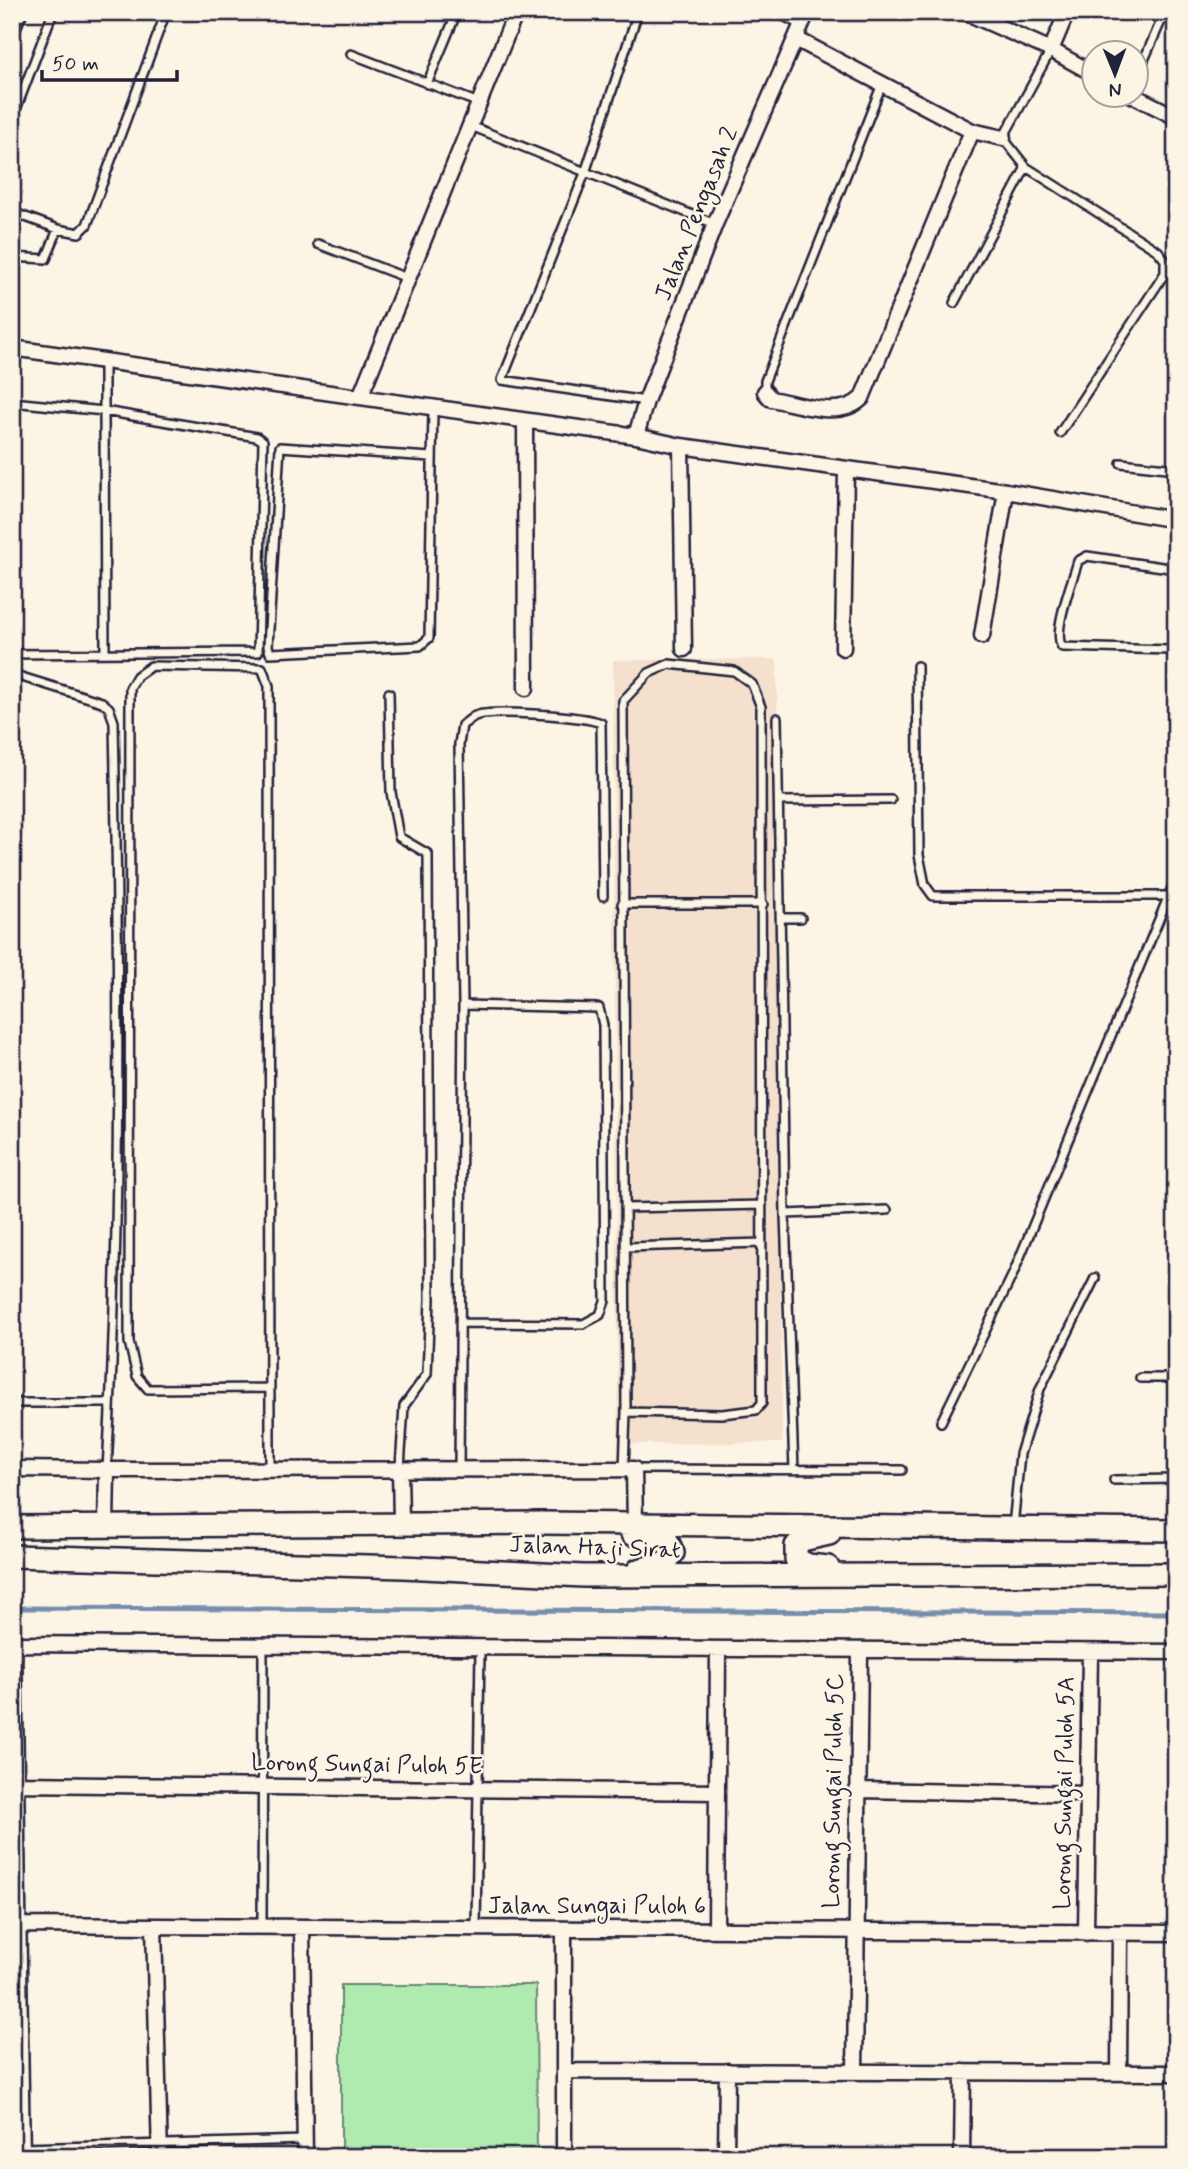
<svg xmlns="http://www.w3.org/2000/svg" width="1188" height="2169" font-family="Mynerve,sans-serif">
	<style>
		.built { fill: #f5e0ce }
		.green { fill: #afeaaf; stroke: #688675; stroke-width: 2 }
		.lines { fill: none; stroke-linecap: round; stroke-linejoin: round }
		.stream { stroke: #778dad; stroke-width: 5 }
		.service-casing { stroke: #22223b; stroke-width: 12 }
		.minor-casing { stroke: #22223b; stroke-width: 19 }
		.secondary-casing { stroke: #22223b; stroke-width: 26 }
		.service { stroke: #fcf5e5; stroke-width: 7 }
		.minor { stroke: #fcf5e5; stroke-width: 14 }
		.secondary { stroke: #fcf5e5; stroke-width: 21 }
		.labels { text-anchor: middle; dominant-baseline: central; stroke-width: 5; stroke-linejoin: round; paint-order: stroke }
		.street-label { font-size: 24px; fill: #22223b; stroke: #fcf5e5 }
	</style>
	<rect width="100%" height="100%" fill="#fcf5e5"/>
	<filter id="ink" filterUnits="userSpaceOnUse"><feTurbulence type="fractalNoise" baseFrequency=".0143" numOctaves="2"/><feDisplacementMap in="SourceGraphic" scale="14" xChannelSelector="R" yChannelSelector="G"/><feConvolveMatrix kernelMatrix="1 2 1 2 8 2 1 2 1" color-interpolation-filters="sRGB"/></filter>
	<g filter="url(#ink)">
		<path class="built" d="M777,659l5,784 -164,1 -5,-784z"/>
		<path class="green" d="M341,1985h195l1,172h-196z"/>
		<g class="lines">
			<path class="stream" d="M12,1608l1164,5"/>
			<g class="service-casing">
				<path id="service" d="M638,12l-53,161 -83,207 144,21
					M775,12l26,13
					M12,38l11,-26
					M1051,50l-48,88 23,29 132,84 7,9v13l-105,160
					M351,54l128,49
					M1136,78l29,-66
					M427,84l30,-72
					M12,120l41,-108
					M471,126l244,98
					M12,212l46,17
					M318,244l89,34
					M12,257l34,2 12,-30 21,4 8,-8 79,-213
					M954,303l72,-136
					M765,392v-11l117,-297
					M12,402l92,9v-49
					M431,457l-151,-10 -12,199 2,7 150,-7 9,-8 4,-229
					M1121,463l55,6
					M1170,650l-108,-3c-10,-16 11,-67 16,-86l9,-5 89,13
					M12,654l246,-2 5,-211 -6,-4 -153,-26 1,241
					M669,664l65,7 18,13 9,23 1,696 -6,7 -34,4 -96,-2 -3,-711 26,-28z
					M917,666l2,189 6,30 8,11h235
					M12,674l90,28 7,6 5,14c5,249 7,499 -7,748
					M389,693l2,99 8,45 29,17 2,446 -3,74 -23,32 -4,62
					M777,718l8,496 9,256
					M779,801l112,-1
					M622,904h141
					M782,918h19
					M626,1208l136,-3
					M785,1214l102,-4
					M626,1247l136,-4
					M460,1323l123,1 17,-9 5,-14 -2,-276 -4,-17 -136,-3
					M1140,1378h36
					M269,1388l-121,1 -11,-13 -8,-34 1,-654 7,-12 14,-10 111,2 7,18 1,783
					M12,1403h98
					M941,1422l72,-148 163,-396
					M459,1468l4,-463 -4,-261 3,-19c4,-2 9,-7 13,-9 16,-7 109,0 126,7l2,173
					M624,1469l2,-57
					M634,1469l268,1
					M1114,1480l62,-1
					M1013,1527l7,-73 20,-65 55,-111
					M262,1926l1,-280
					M476,1928l4,-280
					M22,2148l282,-8"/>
			</g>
			<g class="minor-casing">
				<path id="minor" d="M965,12l86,38 43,24
					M796,39l176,92 31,7
					M1051,50l16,-38
					M1130,94l46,23
					M12,348l624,88 45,10 325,45 170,29
					M765,392l6,7c29,5 69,21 91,-1l110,-267
					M360,397l156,-385
					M525,422l1,266
					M636,436l10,-35 69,-177 92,-212
					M681,446l3,203
					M982,636l24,-145
					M843,648l3,-178
					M400,1468l1,55
					M12,1469l95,1 -1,58
					M107,1470l527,-1 1,55
					M16,1784l701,8
					M857,1790l231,4
					M18,1925l1158,8
					M154,1926l6,231
					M302,1927l3,230
					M564,1929v228
					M716,1930l2,-280
					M1086,1933l4,-279
					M564,2071l612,2
					M855,2072l5,-420
					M1119,2073l1,-140
					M22,2157l-8,-513 1162,8
					M726,2157l1,-86
					M962,2157l1,-85"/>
			</g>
			<g class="secondary-casing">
				<path id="secondary" d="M12,1527l531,-4 633,7
					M632,1534l36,8 5,11 -7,9 -28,8
					M12,1556l391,11 180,9 593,-2
					M828,1567l-20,-2 -12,-6v-13l6,-6 27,-6"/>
			</g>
			<use href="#service" class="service"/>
			<use href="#minor" class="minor"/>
			<use href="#secondary" class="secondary"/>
		</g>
	</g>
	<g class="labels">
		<g class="street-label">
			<text transform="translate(697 214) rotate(-68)">Jalan Pengasah 2</text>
			<text transform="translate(595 1548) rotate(2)">Jalan Haji Sirat</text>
			<text transform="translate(367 1765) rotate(1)">Lorong Sungai Puloh 5E</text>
			<text transform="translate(834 1791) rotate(-89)">Lorong Sungai Puloh 5C</text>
			<text transform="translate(1065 1793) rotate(-89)">Lorong Sungai Puloh 5A</text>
			<text x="597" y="1906">Jalan Sungai Puloh 6</text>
		</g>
	</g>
	<rect width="1188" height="2169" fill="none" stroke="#fcf5e5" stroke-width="42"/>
	<rect x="21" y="21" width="1146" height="2127" fill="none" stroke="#22223b" stroke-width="2.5" filter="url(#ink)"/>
	<g transform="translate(1115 74) rotate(179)"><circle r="33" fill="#fcf5e5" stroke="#a5a1a1" stroke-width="2"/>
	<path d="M0-5L12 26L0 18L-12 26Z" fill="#22223b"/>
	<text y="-10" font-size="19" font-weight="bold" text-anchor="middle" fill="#22223b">N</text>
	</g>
	<path d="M42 70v10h135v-10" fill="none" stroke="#22223b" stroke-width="3.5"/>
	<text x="52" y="70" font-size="21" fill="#22223b" stroke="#fcf5e5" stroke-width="5" paint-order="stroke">50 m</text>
</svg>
